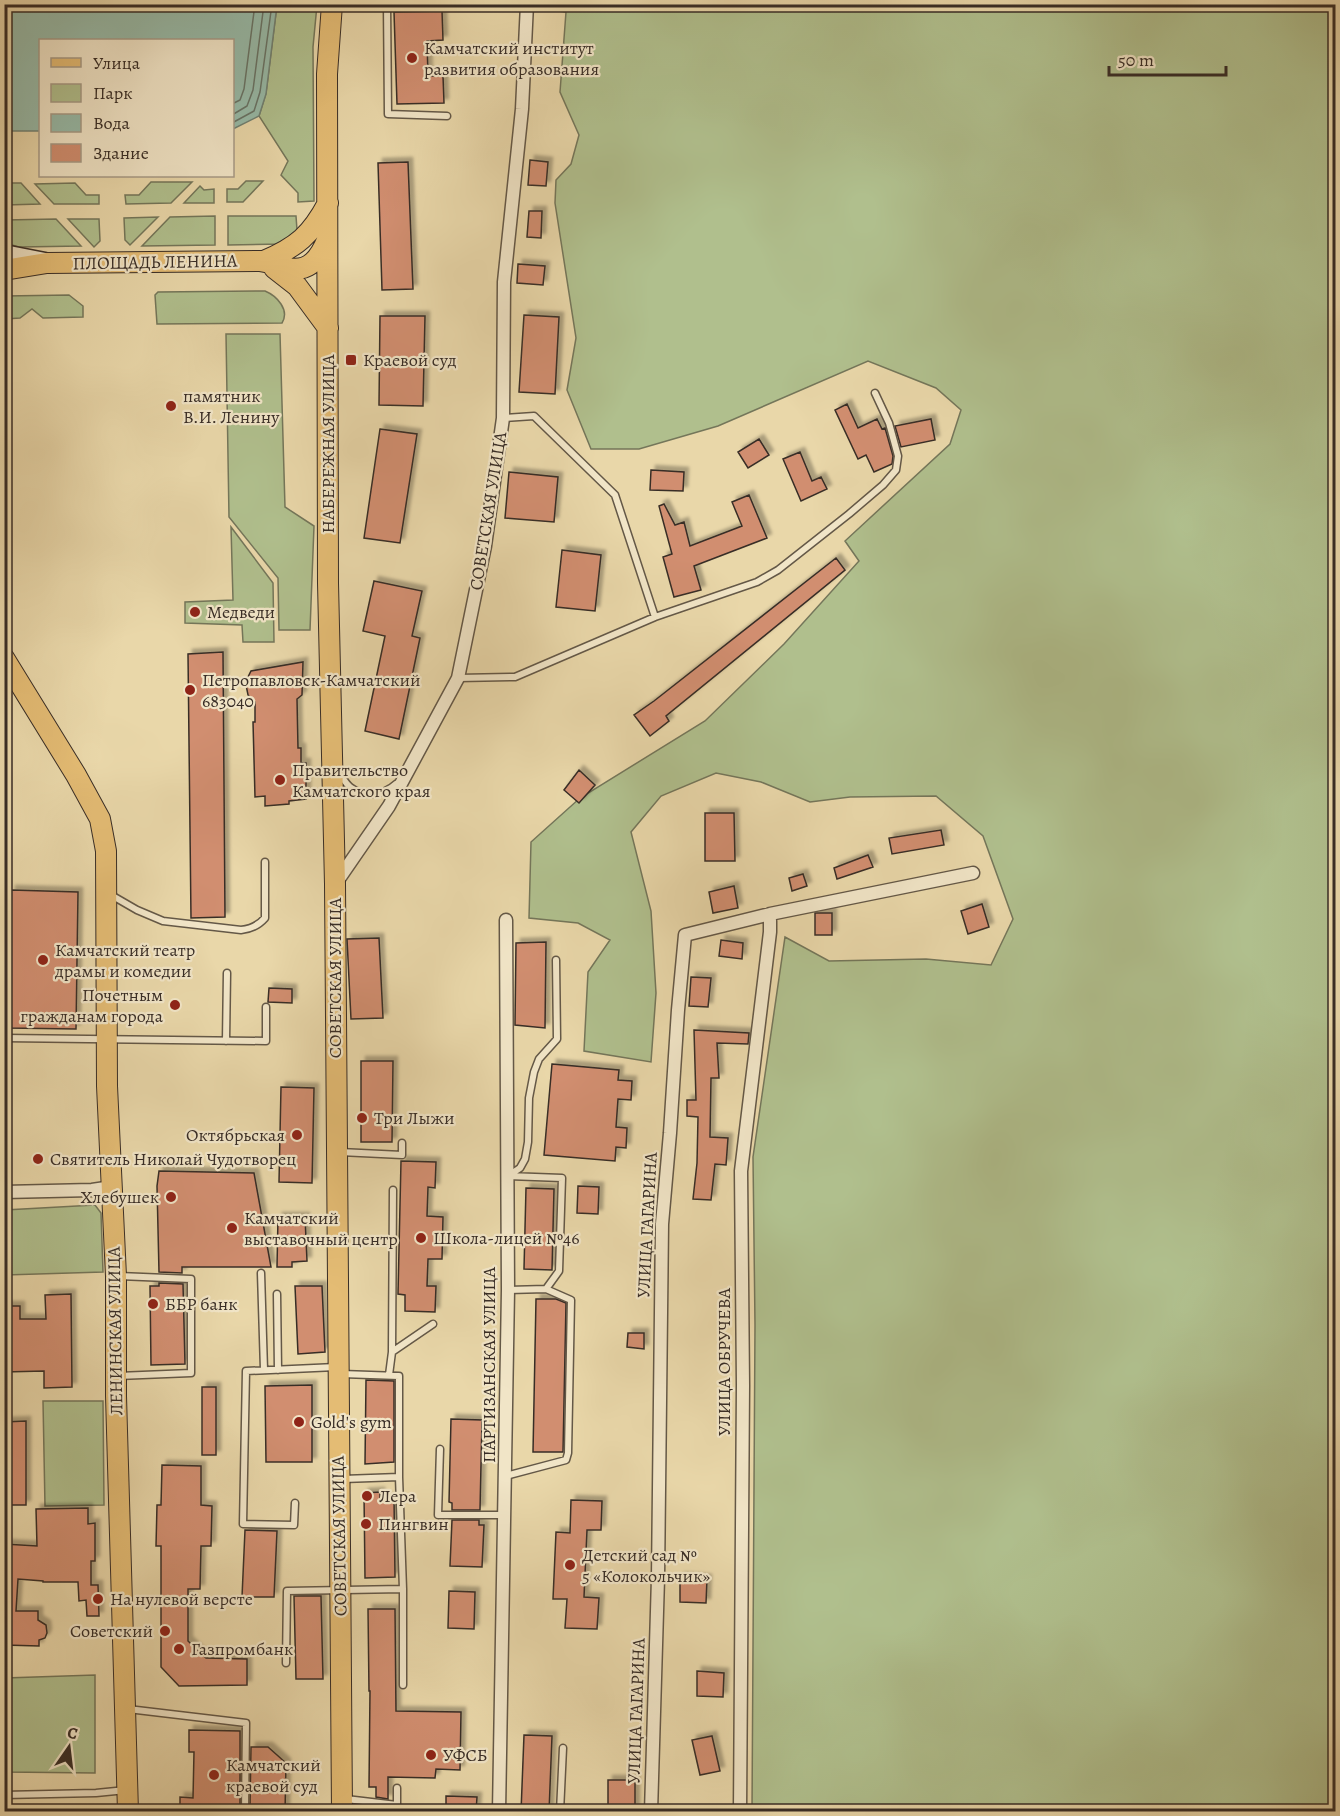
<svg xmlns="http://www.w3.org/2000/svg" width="1340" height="1816" font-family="Alegreya,serif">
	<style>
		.green { fill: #b0bf8d; stroke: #74765a; stroke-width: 1.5 }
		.water { fill: #97baa8; stroke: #718274; stroke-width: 1.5 }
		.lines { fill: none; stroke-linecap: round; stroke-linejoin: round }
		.shore { stroke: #687467; stroke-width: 1.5 }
		.building { fill: #d18e70; stroke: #382d26; stroke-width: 1.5; filter: url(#shadow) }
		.service-casing { stroke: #645847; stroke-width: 9 }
		.minor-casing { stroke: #645847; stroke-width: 15 }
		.secondary-casing { stroke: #382d26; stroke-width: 21 }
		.primary-casing { stroke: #382d26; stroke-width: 22 }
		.service { stroke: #f1e5c7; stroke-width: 6 }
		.minor { stroke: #f1e5c7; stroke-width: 12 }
		.secondary { stroke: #f1e5c7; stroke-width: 18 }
		.primary { stroke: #e4bc74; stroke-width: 20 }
		.poi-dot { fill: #8f2418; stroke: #f1e5c7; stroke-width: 2 }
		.labels { text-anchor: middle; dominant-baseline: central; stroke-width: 4.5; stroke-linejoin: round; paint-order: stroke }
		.poi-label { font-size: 18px; fill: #382d26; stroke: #f1e5c7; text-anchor: start }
		.street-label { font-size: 18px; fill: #382d26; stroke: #f1e5c7 }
	</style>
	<defs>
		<filter id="shadow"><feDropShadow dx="4.5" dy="-4.5" stdDeviation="1.5" flood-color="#0004"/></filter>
	</defs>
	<rect width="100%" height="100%" fill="#e9d7a9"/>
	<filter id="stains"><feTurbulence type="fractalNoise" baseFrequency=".00333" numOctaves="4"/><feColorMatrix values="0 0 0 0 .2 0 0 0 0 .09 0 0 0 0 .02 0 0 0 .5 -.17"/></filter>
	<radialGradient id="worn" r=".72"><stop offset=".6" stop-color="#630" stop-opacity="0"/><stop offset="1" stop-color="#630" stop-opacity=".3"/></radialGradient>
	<path class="green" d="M277,5h40l-4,42 1,154 -16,1v-9l-17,-18 7,-14 -29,-45 7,-23z
		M537,5h798v1806h-583l3,-486 -2,-168 32,-220 44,24 97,-2 65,6 22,-46 -30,-83 -47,-40 -86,1 -40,5 -49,-20 -45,-9 -55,23 -30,36 20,79 5,82 -5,69 -67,-11 4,-79 22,-32 -32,-17 -49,-5 2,-76 49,-44 125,-77 79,-77 75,-83 -14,-20 105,-97 11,-34 -25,-22 -68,-27 -150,65 -79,23h-48l-24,-59 9,-52 -21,-135 1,-23 15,-16 8,-29 -19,-43 6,-80 -30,-4z
		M5,179l3,4h13l19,21 -35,1z
		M246,181h17l-20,21h-16v-13h11z
		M151,182h41l-21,21 -45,1 -1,-9h14z
		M75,183l11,12h13v9h-45l-19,-20z
		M200,186l4,4 10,-1v14h-30z
		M215,216v29l-73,1 28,-29z
		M228,216h68l1,14 -15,14 -54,1z
		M158,217l-28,28 -5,-5 -1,-22z
		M56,219l25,27 -62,1 -14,-4v-23z
		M68,219h31l1,22 -6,6z
		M265,291c12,5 25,19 17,32l-125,1 -2,-29 3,-3z
		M69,295l14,11v11l-40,1 -11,-9 -12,9 -15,1v-23z
		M226,334h54l5,173 29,19 -4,104h-31l-1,-52 -49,-61z
		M231,527l42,56 1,59h-31l-1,-17 -57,-2v-21l48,-2z
		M95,1205l6,8 2,59 -98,3v-65z
		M43,1401h60l1,104 -59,1z
		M95,1675v98l-90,-1v-94z"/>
	<path class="water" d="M4,5h273l-11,89 -7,22 -26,13 -1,-89h-192v91h-35z"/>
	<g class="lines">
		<path class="shore" d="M232,104l8,-4 4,-11 11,-85
			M232,115l15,-9 6,-16 11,-86
			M232,123l22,-12 6,-19 12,-88"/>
	</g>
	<path class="building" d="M442,11l1,29 -16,1 1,35h15l1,27 -47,1 -3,-92z
		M530,160l18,2 -2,24 -18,-1z
		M408,162l5,127 -31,1 -4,-127z
		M529,211h13l-1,27 -14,-1z
		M518,264l27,2 -2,19 -26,-2z
		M524,315l35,2 -4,77 -36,-2z
		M380,316h45l-2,90 -44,-1z
		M847,404l11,24 19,-9 5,10 3,-1 8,28 -1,8 -18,8 -8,-17 -8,4 -23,-49z
		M931,419l4,21 -34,7 -6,-21z
		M380,429l37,5 -17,109 -36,-5z
		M759,439l10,16 -21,13 -10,-16z
		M800,452l12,29 9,-4 6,12 -26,12 -18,-42z
		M651,470l33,2 -1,19 -33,-1z
		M509,472l49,5 -4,45 -49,-4z
		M749,495l18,43 -73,28 7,24 -27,7 -11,-40 9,-3 -13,-48 5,-2 11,21 9,-3 6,24 52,-20 -10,-24z
		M562,550l39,5 -6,56 -39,-4z
		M836,558l9,12 -179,146 3,5 -19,15 -16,-21 20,-14z
		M374,581l48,10 -10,45 8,2 -21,101 -34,-8 20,-95 -22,-5z
		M223,652l2,265 -34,1 -3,-264z
		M303,662l-1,33 -5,4 1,49h3v15h5v36l-17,2v3l-24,2v-10l-10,1 -2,-75h2v-20l-7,-7 -2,-10 2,-8 3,-6z
		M579,770l16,15 -16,18 -15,-13z
		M705,813h29l1,48h-30z
		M941,830l3,15 -52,9 -3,-16z
		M868,855l5,12 -36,12 -3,-11z
		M803,874l4,12 -15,5 -3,-13z
		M734,886l4,22 -25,5 -4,-21z
		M11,890l67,2 -2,137 -68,-1z
		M982,904l7,23 -21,7 -7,-23z
		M815,913h17v22h-17z
		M379,938l4,80 -32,1 -4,-80z
		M721,940l22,3 -1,16 -23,-3z
		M546,942l-1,86 -30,-3 1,-82z
		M691,977l20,1 -3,29 -19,-1z
		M269,988l23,1v14l-24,-1z
		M694,1030l55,3 -1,11 -31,-1 2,35h-8l-1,59 18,1 -2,27 -11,-1 -4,36 -18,-1 4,-36 1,-46 -11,-1v-16h9z
		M361,1061h32l-1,81h-31z
		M552,1064l67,6 -1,10 14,1 -1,19 -13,-1 -2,28 11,1 -1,20 -10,-1 -1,14 -71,-6z
		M281,1087l33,1 -2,95 -33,-1z
		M401,1161l35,1 -1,26 -7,-1 -1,29 16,1 -1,42h-14l-1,27h9l-1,26 -30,-1v-16l-7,-1z
		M159,1171l95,2 17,94h-89v6l-23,-1 -2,-86z
		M578,1186l21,1 -1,27 -21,-1z
		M526,1188l28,1 -2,81 -28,-1z
		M278,1217h27l2,44 -15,1v5h-15z
		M159,1283l24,1 2,80 -34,1 -1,-79h9z
		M295,1286h27l3,66 -27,2z
		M71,1294l1,93 -28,1v-17l-40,1v-66h16v13h26l-1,-24z
		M536,1299h20l10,4 -3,149h-30z
		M628,1333h16v16l-17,-2z
		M366,1380l28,1v81l-29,2z
		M312,1385v77h-46l-1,-76z
		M202,1387h14v68h-14z
		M451,1419l31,1 -2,90h-28v-7l-3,-1z
		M26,1421v84h-22v-83z
		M162,1465l39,1v39l11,1 -1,40h-10l-1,43h-12v52l18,17 41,1v26l-68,1 -18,-19v-121h-5l1,-41h4z
		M380,1492v7l14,-1 1,79 -30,1 -1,-85z
		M571,1500l31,1 -1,29h-14l-3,67 15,1 -2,31 -32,-1 2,-29h-14l3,-67 14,1z
		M88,1508v16l7,-1v38h-4v24h7l1,31h-12l-1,-16 -7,1 -1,-19h-35v-1l-25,-2 -2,32h22v9l8,5 1,8 -2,5 -6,2v6l-35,-1v-101l33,2 -1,-37z
		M452,1520h27v5h5l-2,42 -32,-1z
		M245,1530l32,1 -3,66h-32z
		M680,1577l27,2 -1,24 -26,-1z
		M449,1591l26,1 -1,37 -26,-1z
		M294,1596h27l2,83h-27z
		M368,1609h27l1,102 65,1 -1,58 -24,-1 -1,9 -47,-1v22l-12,-2v-10h-7l1,-96h-1z
		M697,1671l27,2 -1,24 -26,-1z
		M189,1730l51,1v76l-3,1v4h-57v-15l13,1 1,-46h-5z
		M524,1735l28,1 -3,76h-28z
		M712,1736l8,35 -20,4 -8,-35z
		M251,1747h17l18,16 -1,49h-24v-6l-11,1z
		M608,1780h27v32h-27z
		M446,1796l31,1 -1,15h-30z"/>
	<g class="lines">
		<g class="service-casing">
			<path id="service" d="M387,4l1,110 59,2
				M503,418l31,-2 81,79 40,122
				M458,678l57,-1 140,-60 102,-35 21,-12 71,-56 34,-29 13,-15 2,-14 -9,-33 -14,-30
				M338,771c3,4 7,12 12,16 14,11 34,8 46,-3
				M111,895l26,15 26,11 78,9c10,-1 17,-4 24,-12v-56
				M4,1038l262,3v-34
				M226,1041l1,-68
				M340,1152l62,3v-12
				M507,1176l55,2 -3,93 -13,18
				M508,1176l12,-8 5,-9 3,-17 1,-44 5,-26 5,-13 18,-20 -1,-79
				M261,1273l3,97
				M277,1294l1,76
				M392,1352l1,-162
				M342,1374l57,2v101
				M389,1375l3,-23 41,-28
				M118,1376l73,-3v-94l-72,-3
				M440,1449l-2,66h66
				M506,1476l60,-16 2,-7 3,-153 -25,-11 -38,1
				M343,1479l56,-2 4,112
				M295,1503l-1,22 -51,-1 3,-153 90,-4
				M286,1663l1,-72 116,-2v96
				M128,1709l118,14 -1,89
				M4,1795l92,-2 30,-3
				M346,1799l51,6v-17
				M560,1812l3,-64"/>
		</g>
		<g class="minor-casing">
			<path id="minor" d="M336,883l53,-77 69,-128 27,-132 18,-128 1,-136 18,-173 5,-105
				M4,1192l88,-2 20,-3
				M499,1812l9,-522 -2,-370
				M651,1812l7,-234 4,-354 8,-91 8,-123 7,-75 85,-21 203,-41
				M740,1812l3,-427 -2,-214 29,-239v-18"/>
		</g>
		<g class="secondary-casing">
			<path id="secondary" d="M4,254l41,8"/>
		</g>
		<g class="primary-casing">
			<path id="primary" d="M332,4l-5,70 1,509 7,301 7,928
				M264,261c33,-14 47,-26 64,-58
				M274,268l23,18 31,42
				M4,270l43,-7 213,-2c10,1 19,5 28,7 21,5 32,-11 39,-28
				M4,658l72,117 24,44 6,32 1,235 9,190v120l12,416"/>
		</g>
		<use href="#service" class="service"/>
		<use href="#minor" class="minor"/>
		<use href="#secondary" class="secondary"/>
		<use href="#primary" class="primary"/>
	</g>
	<g class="poi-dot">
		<circle cx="412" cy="58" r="6"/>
		<rect x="345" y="354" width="12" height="12" rx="3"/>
		<circle cx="171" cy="406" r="6"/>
		<circle cx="195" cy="612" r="6"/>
		<circle cx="190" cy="690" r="6"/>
		<circle cx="280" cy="780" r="6"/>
		<circle cx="43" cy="960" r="6"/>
		<circle cx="175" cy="1005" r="6"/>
		<circle cx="362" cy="1118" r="6"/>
		<circle cx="297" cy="1135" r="6"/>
		<circle cx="38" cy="1159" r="6"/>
		<circle cx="171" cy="1197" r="6"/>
		<circle cx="232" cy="1228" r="6"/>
		<circle cx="421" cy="1238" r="6"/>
		<circle cx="153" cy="1304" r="6"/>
		<circle cx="299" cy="1422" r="6"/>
		<circle cx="367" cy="1496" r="6"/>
		<circle cx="366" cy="1524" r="6"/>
		<circle cx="570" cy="1565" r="6"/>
		<circle cx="98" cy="1599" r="6"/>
		<circle cx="165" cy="1631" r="6"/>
		<circle cx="179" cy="1649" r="6"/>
		<circle cx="431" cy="1755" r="6"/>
		<circle cx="214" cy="1775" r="6"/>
	</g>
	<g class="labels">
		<g class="poi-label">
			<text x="424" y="48">Камчатский институт<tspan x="424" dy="21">развития образования</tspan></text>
			<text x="363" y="360">Краевой суд</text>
			<text x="183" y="396">памятник<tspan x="183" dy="21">В.И. Ленину</tspan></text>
			<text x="207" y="612">Медведи</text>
			<text x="202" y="680">Петропавловск-Камчатский<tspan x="202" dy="21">683040</tspan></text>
			<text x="292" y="770">Правительство<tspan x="292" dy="21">Камчатского края</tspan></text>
			<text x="55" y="950">Камчатский театр<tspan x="55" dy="21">драмы и комедии</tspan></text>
			<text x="163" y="995" text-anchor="end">Почетным<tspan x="163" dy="21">гражданам города</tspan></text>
			<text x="374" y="1118">Три Лыжи</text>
			<text x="285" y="1135" text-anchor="end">Октябрьская</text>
			<text x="50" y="1159">Святитель Николай Чудотворец</text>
			<text x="159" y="1197" text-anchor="end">Хлебушек</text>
			<text x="244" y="1218">Камчатский<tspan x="244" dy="21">выставочный центр</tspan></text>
			<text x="433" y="1238">Школа-лицей №46</text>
			<text x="165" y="1304">ББР банк</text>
			<text x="311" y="1422">Gold's gym</text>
			<text x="379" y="1496">Лера</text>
			<text x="378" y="1524">Пингвин</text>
			<text x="582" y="1555">Детский сад №<tspan x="582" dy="21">5 «Колокольчик»</tspan></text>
			<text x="110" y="1599">На нулевой версте</text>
			<text x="153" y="1631" text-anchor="end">Советский</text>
			<text x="191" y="1649">Газпромбанк</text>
			<text x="443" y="1755">УФСБ</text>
			<text x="226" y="1765">Камчатский<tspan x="226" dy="21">краевой суд</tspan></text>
		</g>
		<g class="street-label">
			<text transform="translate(155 262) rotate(-1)">ПЛОЩАДЬ ЛЕНИНА</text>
			<text transform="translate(328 444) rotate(-90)">НАБЕРЕЖНАЯ УЛИЦА</text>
			<text transform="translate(488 511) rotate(-81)">СОВЕТСКАЯ УЛИЦА</text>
			<text transform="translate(335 978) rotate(-90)">СОВЕТСКАЯ УЛИЦА</text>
			<text transform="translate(647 1225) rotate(-87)">УЛИЦА ГАГАРИНА</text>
			<text transform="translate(115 1331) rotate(-91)">ЛЕНИНСКАЯ УЛИЦА</text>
			<text transform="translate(724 1362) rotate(-90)">УЛИЦА ОБРУЧЕВА</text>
			<text transform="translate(489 1365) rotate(-90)">ПАРТИЗАНСКАЯ УЛИЦА</text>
			<text transform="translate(339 1536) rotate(-91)">СОВЕТСКАЯ УЛИЦА</text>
			<text transform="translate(636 1711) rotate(-88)">УЛИЦА ГАГАРИНА</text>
		</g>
	</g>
	<rect width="1340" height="1816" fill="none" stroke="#e9d7a9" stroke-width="24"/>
	<rect x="6" y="6" width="1328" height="1804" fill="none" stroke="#382d26" stroke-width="3"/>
	<rect x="12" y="12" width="1316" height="1792" fill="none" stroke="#382d26" stroke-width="1.5"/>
	<rect x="39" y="39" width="195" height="138" fill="#f1e5c7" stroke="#a79b87" stroke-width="1.5"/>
	<rect x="51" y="58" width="30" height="9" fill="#e4bc74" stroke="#a79b87" stroke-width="1.5"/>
	<text x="93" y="69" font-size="18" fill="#382d26">Улица</text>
	<rect x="51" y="84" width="30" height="18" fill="#b0bf8d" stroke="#a79b87" stroke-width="1.5"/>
	<text x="93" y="99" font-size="18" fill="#382d26">Парк</text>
	<rect x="51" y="114" width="30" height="18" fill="#97baa8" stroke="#a79b87" stroke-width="1.5"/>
	<text x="93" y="129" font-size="18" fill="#382d26">Вода</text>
	<rect x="51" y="144" width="30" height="18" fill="#d18e70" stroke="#a79b87" stroke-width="1.5"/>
	<text x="93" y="159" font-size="18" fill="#382d26">Здание</text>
	<g transform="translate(69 1747) rotate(14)" stroke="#f1e5c7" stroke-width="4.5" paint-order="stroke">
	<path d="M0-4.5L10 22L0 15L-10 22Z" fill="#382d26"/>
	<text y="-9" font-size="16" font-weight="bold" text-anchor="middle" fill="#382d26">С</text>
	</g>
	<path d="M1109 66v9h117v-9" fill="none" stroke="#382d26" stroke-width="3"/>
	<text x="1118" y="66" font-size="18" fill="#382d26" stroke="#f1e5c7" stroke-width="4.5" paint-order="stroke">50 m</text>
	<rect width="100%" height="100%" filter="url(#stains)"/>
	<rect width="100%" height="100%" fill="url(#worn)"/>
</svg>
